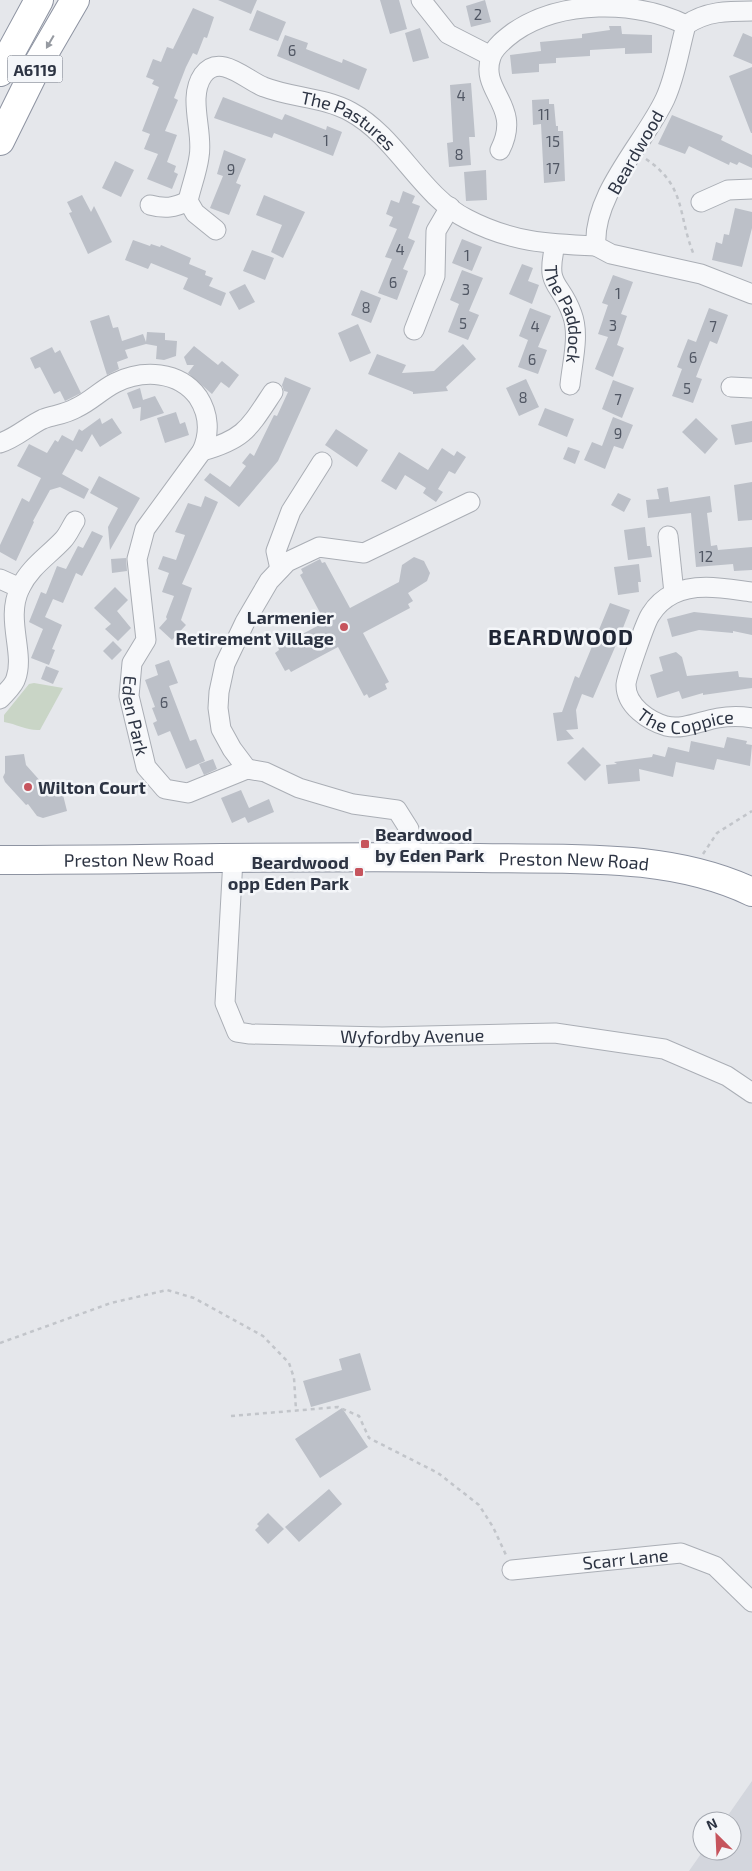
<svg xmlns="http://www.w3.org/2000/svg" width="752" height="1871" font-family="'Exo 2',sans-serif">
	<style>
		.built { fill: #d3d6dd }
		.green { fill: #c9d5c6 }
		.building { fill: #bcc0c8 }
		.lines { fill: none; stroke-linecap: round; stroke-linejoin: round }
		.minor-casing { stroke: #aaaeb5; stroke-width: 21 }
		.highway-casing { stroke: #8d93a1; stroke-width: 30 }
		.path { stroke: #c2c5ca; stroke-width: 2.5; stroke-dasharray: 4 4; stroke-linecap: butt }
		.minor { stroke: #f7f8fa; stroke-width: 19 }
		.highway { stroke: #fff; stroke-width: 28 }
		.oneway { fill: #969aa1 }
		.poi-dot { fill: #c6545d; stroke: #f4f6f9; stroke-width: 2 }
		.labels { text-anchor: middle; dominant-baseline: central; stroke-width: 5; stroke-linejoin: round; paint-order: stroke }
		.number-label { font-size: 15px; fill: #515764 }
		.shield { fill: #f4f6f9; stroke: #696e7a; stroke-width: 1 }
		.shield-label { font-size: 16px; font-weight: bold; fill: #2d3443 }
		.street-label { font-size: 18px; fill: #2d3443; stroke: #f4f6f9 }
		.poi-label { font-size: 18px; font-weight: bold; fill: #2d3443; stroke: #f4f6f9; text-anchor: end }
		.district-label { font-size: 22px; font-weight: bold; letter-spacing: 1px; fill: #1f2534; stroke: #f4f6f9 }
	</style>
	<rect width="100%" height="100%" fill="#e5e7eb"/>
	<path class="built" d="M752,1781v90h-63l14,-20h29v-30h-8z"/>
	<path class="green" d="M34,683l29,5 -23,42c-13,1 -23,-6 -36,-8v-7l25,-31z"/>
	<path class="building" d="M218,0h39l-6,14z
		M380,0h19l8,29 -17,5z
		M485,0l6,22 -20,5 -5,-21z
		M193,8l21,9 -7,21 -3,-1 -7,18 -4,-2 -7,14 -12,31 4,2 -13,31 12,4 -10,27 9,4 -2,6 4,2 -6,15 -25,-10 11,-25 -14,-5 6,-15 -8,-3 17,-44 -7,-3 2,-4 -8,-3 7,-18 8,3 6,-15 6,2z
		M257,10l29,12 -8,19 -29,-11z
		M609,26h12l1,8 30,1v18l-27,1v-6l-35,2v6l-34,2v5l-17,1v8l-27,2 -2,-19 31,-4 -1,-9 42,-4v-4l28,-4z
		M420,28l9,30 -16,4 -8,-29z
		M743,33l9,4v27l-19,-8z
		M285,35l23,8 -2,6 36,14 1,-4 24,10 -8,21 -82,-34z
		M752,67v66h-1l-22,-57z
		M471,83l4,54h-6l2,28 -22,2 -2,-24 6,-1 -3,-57z
		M223,97l59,23 3,-6 41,16 1,-4 15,6 -9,24 -59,-23 -2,5 -58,-20z
		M549,99v5h5l2,22h2v5h5l2,50 -21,2 -3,-59 -8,1 -1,-25z
		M672,115l51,21 -2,4 31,15v13l-13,-6 -2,3 -7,-3 -1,3 -40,-19 -4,8 -27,-10z
		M224,150l22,9 -10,24 5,2 -12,30 -19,-7 13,-32 -6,-2z
		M115,161l19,9 -13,27 -19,-9z
		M486,170l1,30 -21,1 -2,-29z
		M403,191l12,5 -3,7 8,3 -12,32 7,3 -12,28 5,2 -11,29 -19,-7 14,-34 -7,-2 12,-28 -8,-3 4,-9 -7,-3 5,-14 8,3z
		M82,195l9,17 3,-6 18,36 -24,12 -19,-41 3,-1 -5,-10z
		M264,195l41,17 -22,46 -12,-6 11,-27 -26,-10z
		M735,208l17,4v16l-10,39 -30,-7 4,-18 6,2 2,-10 5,1z
		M462,239l20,8 -10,24 -20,-8z
		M133,240l17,6 1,-2 9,3 1,-2 30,13 -2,6 17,7 -1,4 8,3 -4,8 17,7 -5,13 -38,-17 5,-11 -37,-15 -3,6 -23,-9z
		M252,250l22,8 -9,22 -22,-9z
		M522,264l11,4 -5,13 11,4 -7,19 -23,-10z
		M462,270l21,8 -14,33 10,4 -11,25 -20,-8 11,-28 -9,-4z
		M613,275l20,7 -12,32 6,2 -10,29 7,3 -11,29 -18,-8 13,-32 -10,-3 10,-29 -6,-2z
		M245,284l10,18 -16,8 -10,-18z
		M361,290l20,8 -10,25 -20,-8z
		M530,308l21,8 -13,31 9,3 -9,24 -20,-7 10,-27 -9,-4z
		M709,308l19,7 -11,29 -7,-3 -14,36 6,2 -9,24 -21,-7 10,-27 -5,-2 11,-28 8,3z
		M109,315l4,13 5,-1 4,14 21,-7 3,8 1,-10 18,1v7l12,1 -1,15 -12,4 -8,-1 1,-13 -11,-2 -21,6 3,8 -11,4 2,7 -12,6 -17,-54z
		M358,324l13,29 -21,9 -12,-29z
		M463,344l13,15 -30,28 2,4 -35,3v-2l-45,-18 9,-20 29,11 -4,8 32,-2z
		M194,346l24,19 4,-4 17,14 -10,13 -8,-6 -9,12 -24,-21 6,-8h-7l-3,-8z
		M52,347l3,6 5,-3 21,43 -16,8 -5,-10 -6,3 -14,-27 -5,2 -5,-11z
		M285,377l26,11 -33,73 -39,46 -35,-27 6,-7 20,14 16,-21 -4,-3 8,-10 4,3 20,-41 3,1 11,-24 -4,-1 -2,-6z
		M526,379l13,28 -20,9 -13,-28z
		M613,380l21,8 -12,30 -20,-9z
		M140,388l3,12 12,-4 9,17 -24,8 1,-14 -8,2 -6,-16z
		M545,408l29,11 -7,18 -29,-12z
		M176,412l4,12 5,-2 4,13 -24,8 -8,-25z
		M613,417l20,8 -10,24 -9,-3 -9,23 -21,-9 8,-18 10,4z
		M100,418l2,6 10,-6 10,15 -22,14 -8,-13 -10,18 -6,-3 -14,25 27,15 -5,10 -24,-12 -10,3 -17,31 1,1 -18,39 -16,-9v-7l22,-47 7,4 12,-24 -24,-12 12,-22 18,9 8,-13 3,2 4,-7 11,6 6,-12 3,2z
		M696,418l22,21 -13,15 -23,-22z
		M752,421v21l-17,3 -4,-20z
		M336,429l32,21 -11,17 -32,-22z
		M568,447l12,4 -5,13 -12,-5z
		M442,448l12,8 3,-5 9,6 -11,17 -6,-3 -11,18 5,3 -7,10 -13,-9 3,-5 -21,-13 -9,15 -15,-9 18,-29 29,18z
		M99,476l41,22 -30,52 -2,-23 10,-19 -28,-15z
		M752,482v38l-14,1 -4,-36z
		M668,487l2,15 40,-6 2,16 -5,1 4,33 6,-1 1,5 34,-3v23l-18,1 -1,-7 -37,3 -5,-54 -43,5 -2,-18 13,-1 -2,-10z
		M618,493l13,6 -7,13 -13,-7z
		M205,496l13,6 -36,82 10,4 -11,32 5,5 -14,15 -13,-12 8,-9 -1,-2 8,-21 -12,-4 7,-19 -11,-4 5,-13 13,4 9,-25 -10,-3 13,-29 13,4z
		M645,527l2,19h3l2,11 -24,3 -4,-30z
		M92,531l11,5 -21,40 -6,-3 -13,30 -10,-4 -8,18 17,8 -10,24 3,1 -6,15 -18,-7 12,-29 -14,-7 12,-30 5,2 11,-28 9,3 12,-23 5,2z
		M414,557l10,4 6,12 -3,8 -19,12 5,8 -5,3 2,4 -47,25 26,49 -4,2 2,5 -18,9 -2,-4 -3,2 -26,-49 -47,25 -2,-3 -4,2 -10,-18 4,-3 -1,-3 47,-25 -25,-47 3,-2 -2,-4 19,-10 2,4 3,-1 25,46 49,-26 3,-17z
		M126,558l1,13 -15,2 -1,-14z
		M639,564l2,18h-3l1,10 -21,3 -4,-28z
		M115,587l13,13 -11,11 14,17 -13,13 -13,-12 6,-5 -17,-16z
		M610,603l20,7 -11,28 -26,60 -11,-4 -6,16 2,19 -12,1 8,9 -17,2 -4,-28 9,-1 13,-36 4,2z
		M694,612l58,6v17l-19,-4v2l-34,-3 -27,7 -5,-18z
		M113,641l9,9 -10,10 -9,-9z
		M676,652l6,5 5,19 51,-5 1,6 13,1v10l-49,7v-2l-21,6 -3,-8 -22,7 -7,-23 13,-4 -4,-14z
		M169,660l9,23 -9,3 21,55 6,-2 9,22 -19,8 -16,-38 -12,5 -5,-13 4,-2 -5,-13 3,-1 -10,-27 13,-5 -3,-10z
		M46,666l13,5 -6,13 -12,-5z
		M727,737l20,4 -1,3 6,1 -2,21 -33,-7 -3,11 -38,-8 -3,15 -34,-8 1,12 -32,3 -2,-19 11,-1 -3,-2 38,-5 1,-3 12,3 3,-10 21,5 2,-11 33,7z
		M583,747l18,18 -16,16 -18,-18z
		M24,754l2,11 25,28 11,-2 5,20 -24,7 -6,-2 -9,-12 -2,1 -21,-23 -2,-5 2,-4v-17z
		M213,759l4,10 -13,6 -5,-11z
		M241,790l8,18 20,-9 5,13 -26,11 -3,-6 -13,6 -11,-25z
		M360,1353l11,37 -60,17 -8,-26 39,-11 -3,-11z
		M342,1408l26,39 -48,31 -25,-39z
		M329,1489l13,15 -43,38 -14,-15z
		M268,1513l16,16 -16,15 -13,-14 4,-4 -2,-2z"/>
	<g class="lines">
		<g class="minor-casing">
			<g id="minor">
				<path d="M421,0l27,34 43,22"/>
				<path d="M752,11c-24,0 -46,0 -66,14 -7,25 -10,50 -21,74 -20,43 -73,96 -69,147l15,8 90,20 51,20"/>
				<path d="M500,150c23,-45 -21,-58 -9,-93 3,-10 15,-19 23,-25 47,-32 121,-32 172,-7"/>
				<path d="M701,202l27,-12 24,-1"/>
				<path d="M150,205c15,4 24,3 38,-4"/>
				<path id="s1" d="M216,230l-21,-17 -7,-12c3,-14 9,-29 11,-44 5,-25 -12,-59 4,-82 17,-23 44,6 61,12 28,11 60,10 87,25 46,25 70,84 116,107 44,23 80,25 129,27"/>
				<path id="s2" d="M555,245c-10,44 5,35 17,69 8,21 0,49 -2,71"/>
				<path d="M414,330l21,-54 1,-45 14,-24"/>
				<path d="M731,387l21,1"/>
				<path id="s3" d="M0,443c16,-5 28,-17 43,-24 11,-4 23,-5 33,-11 14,-6 25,-18 39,-25 28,-14 64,-12 83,14 11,17 12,36 4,54l-57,78 -8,30 9,81 -14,23 -3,33 17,71 19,22 23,4 59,-24 18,3 34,16 54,16 44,6 12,19 2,28"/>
				<path d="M202,451c43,-12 47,-23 71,-59"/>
				<path d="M668,536l6,57"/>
				<path d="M280,569l-4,-18 15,-40 31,-49"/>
				<path d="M0,579l20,9"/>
				<path id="s4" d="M752,592c-24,-3 -56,-10 -79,2 -8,4 -17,12 -22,20 -5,6 -25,64 -25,71 0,21 23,36 40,41 17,4 35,-5 52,-8 12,-2 23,-2 34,0"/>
				<path d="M0,699c5,-6 14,-13 16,-21 9,-26 -11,-59 4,-90 10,-21 28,-32 43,-48 5,-5 8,-13 12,-19"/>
				<path d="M247,769l-15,-20 -11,-20 -3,-21 1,-16 6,-28 20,-42 24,-41 18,-19 32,-15 45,6 106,-51"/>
				<path id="s5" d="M233,859l-8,144 12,29 13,2 132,3 173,-4 109,16 63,27 25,17"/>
				<path id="s6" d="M512,1570l169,-17 34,13 37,36"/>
			</g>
		</g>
		<g class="highway-casing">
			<g id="highway">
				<path d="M0,72l39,-72"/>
				<path d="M0,141l39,-79 36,-62"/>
				<path id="s7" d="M0,860c160,0 320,-5 479,-2 91,2 189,-6 273,34"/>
			</g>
		</g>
		<path class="path" d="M646,159c41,28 31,55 48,96
			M703,854l14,-21 35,-22
			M0,1343l111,-40 56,-13 27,8 69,38 26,27 5,15 2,32
			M231,1416l107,-9 21,9 10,22 69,35 41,32 14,22 13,28"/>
		<use href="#minor" class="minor"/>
		<use href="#highway" class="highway"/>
	</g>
	<defs><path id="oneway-solid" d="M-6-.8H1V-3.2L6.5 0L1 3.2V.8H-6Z" transform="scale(1.25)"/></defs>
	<use class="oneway" href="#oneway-solid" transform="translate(50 42) rotate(120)"/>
	<g class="poi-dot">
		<circle cx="344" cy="627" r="5"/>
		<circle cx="28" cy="787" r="5"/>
		<rect x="360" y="839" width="10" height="10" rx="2.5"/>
		<rect x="354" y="867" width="10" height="10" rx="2.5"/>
	</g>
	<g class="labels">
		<g class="number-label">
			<text x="478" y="14">2</text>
			<text x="292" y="50">6</text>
			<text x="461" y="95">4</text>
			<text x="544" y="114">11</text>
			<text x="326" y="140">1</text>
			<text x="553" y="141">15</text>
			<text x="459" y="154">8</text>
			<text x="553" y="168">17</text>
			<text x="231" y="169">9</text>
			<text x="400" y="249">4</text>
			<text x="467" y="255">1</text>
			<text x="393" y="282">6</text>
			<text x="466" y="289">3</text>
			<text x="618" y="293">1</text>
			<text x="366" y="307">8</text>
			<text x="463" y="323">5</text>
			<text x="613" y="325">3</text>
			<text x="535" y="326">4</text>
			<text x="713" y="326">7</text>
			<text x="693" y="357">6</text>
			<text x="532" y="359">6</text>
			<text x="687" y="388">5</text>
			<text x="523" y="397">8</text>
			<text x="618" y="399">7</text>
			<text x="618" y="433">9</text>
			<text x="706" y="556">12</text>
			<text x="164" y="702">6</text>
		</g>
		<rect class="shield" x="7.5" y="55.5" width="55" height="27" rx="4"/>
		<g class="shield-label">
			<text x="35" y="69">A6119</text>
		</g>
		<g class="street-label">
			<text stroke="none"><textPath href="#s1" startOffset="331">The Pastures</textPath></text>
			<text transform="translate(635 152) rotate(-60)">Beardwood</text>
			<text stroke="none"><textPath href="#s2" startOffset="72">The Paddock</textPath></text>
			<text stroke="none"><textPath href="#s4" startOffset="266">The Coppice</textPath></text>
			<text stroke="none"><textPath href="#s3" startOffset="568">Eden Park</textPath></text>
			<text stroke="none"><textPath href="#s7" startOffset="139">Preston New Road</textPath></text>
			<text stroke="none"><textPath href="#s7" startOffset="574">Preston New Road</textPath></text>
			<text stroke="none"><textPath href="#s5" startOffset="351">Wyfordby Avenue</textPath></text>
			<text stroke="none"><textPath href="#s6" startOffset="114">Scarr Lane</textPath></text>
		</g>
		<g class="poi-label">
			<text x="334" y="617">Larmenier<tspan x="334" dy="21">Retirement Village</tspan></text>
			<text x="38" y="787" text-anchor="start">Wilton Court</text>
			<text x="375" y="834" text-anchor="start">Beardwood<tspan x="375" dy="21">by Eden Park</tspan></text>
			<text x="349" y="862">Beardwood<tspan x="349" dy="21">opp Eden Park</tspan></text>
		</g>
		<g class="district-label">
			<text x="561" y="636">BEARDWOOD</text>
		</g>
	</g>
	<g transform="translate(717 1836) rotate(336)"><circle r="24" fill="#f4f6f9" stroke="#a4a8b0"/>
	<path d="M0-4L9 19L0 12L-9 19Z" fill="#c6545d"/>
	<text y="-8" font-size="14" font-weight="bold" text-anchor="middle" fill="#2d3443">N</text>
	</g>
</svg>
